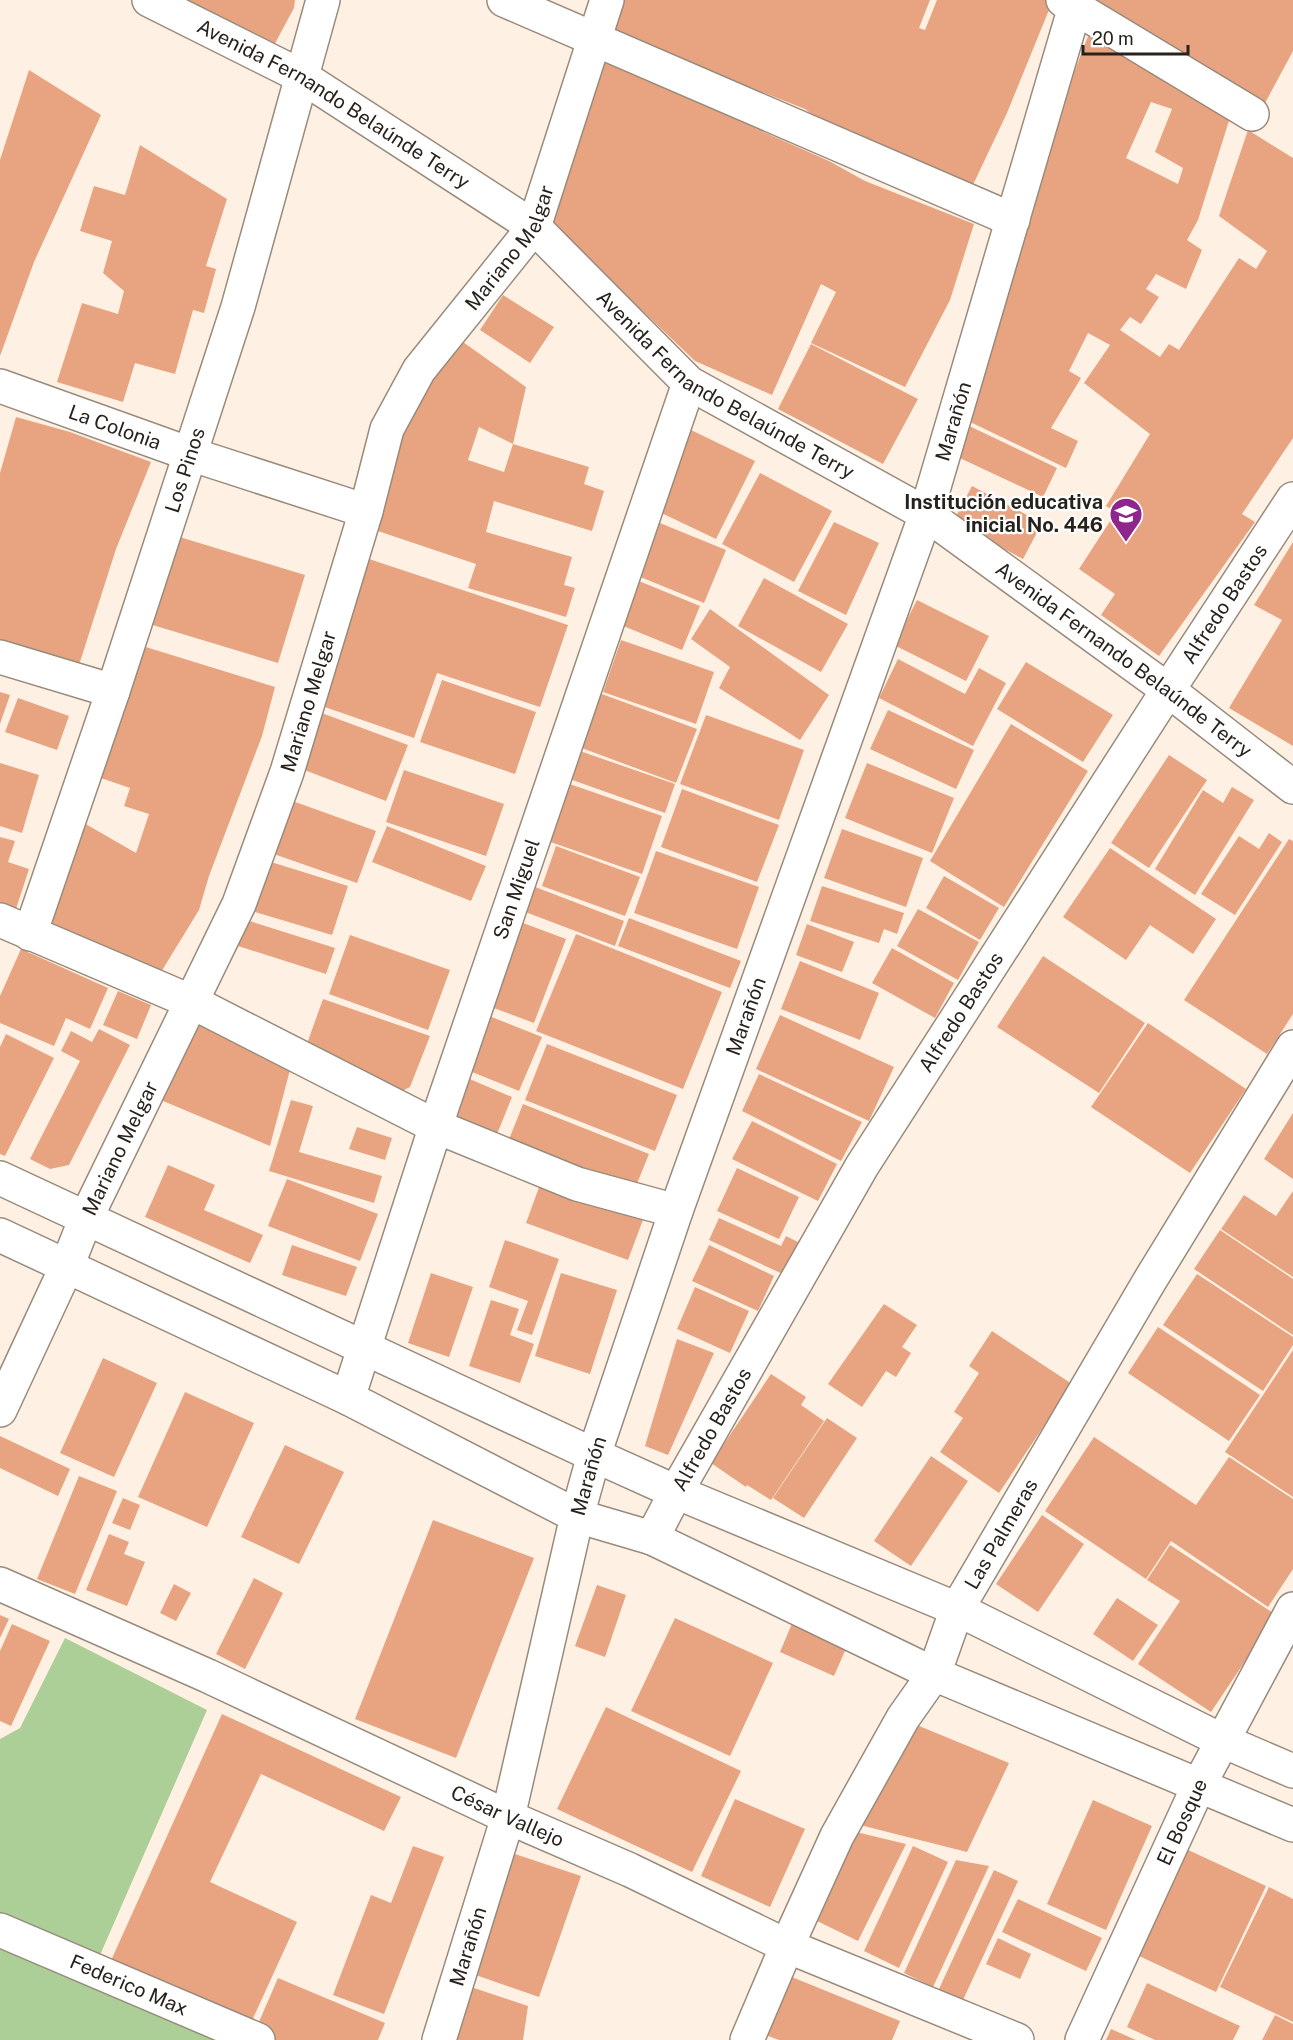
<svg xmlns="http://www.w3.org/2000/svg" width="1293" height="2040" font-family="'Public Sans',sans-serif">
	<style>
		.green { fill: #abcf96 }
		.building { fill: #e8a480; fill-rule: evenodd }
		.lines { fill: none; stroke-linecap: round; stroke-linejoin: round }
		.minor-casing { stroke: #998b7c; stroke-width: 36 }
		.minor { stroke: #fff; stroke-width: 33 }
		.labels { text-anchor: middle; dominant-baseline: central; stroke-width: 4.5; stroke-linejoin: round; paint-order: stroke }
		.street-label { font-size: 20px; fill: #28221c; stroke: #fff }
		.poi-label { font-size: 20px; font-weight: bold; fill: #28221c; stroke: #fff; text-anchor: end }
	</style>
	<rect width="100%" height="100%" fill="#fef1e4"/>
	<path class="green" d="M65,1638l142,72 -110,252 -97,-40v-183l20,-11z
		M0,1944l228,96h-228z"/>
	<path class="building" d="M173,0h122l-1,8 -22,41z
		M616,0h314l-11,28 6,2 12,-30h116l-46,113 -36,76 -127,-49 -39,-31 -201,-80z
		M1083,0h210v51l-29,54z
		M1090,31l142,80 -34,109 -11,20 15,10 -16,39 -30,-15 -10,15 13,8 -18,27 -11,-7 -10,13 40,27 9,-13 10,6 60,-92 17,11 11,-18 -48,-35 29,-86 45,28v280l-51,76 13,8 -96,134 -58,-41 14,-21 -36,-25 37,-57 -10,-6 44,-72 -66,-51 26,-38 -22,-12 -19,38 12,7 -30,50 27,13 -12,27 -102,-49 102,-326zM1151,102l21,7 -17,43 28,16 -5,16 -52,-26z
		M600,59l229,102 36,20 109,43 -24,76 -45,87 -94,-44 25,-51 -15,-8 -49,111 -77,-34 -67,-64 -87,-70z
		M29,70l72,45 -67,147 -34,94v-196z
		M140,145l87,54 -21,67 10,3 -12,44 -11,-3 -18,64 -40,-11 -12,39 -66,-20 25,-79 36,11 6,-23 -21,-18 9,-32 -32,-10 14,-45 31,9z
		M503,295l51,32 -24,36 -50,-33z
		M456,337l70,50 -13,57 -34,-17 -11,33 36,12 9,-28 76,23 -5,17 20,7 -12,40 -98,-30 -8,31 86,25 -8,28 11,3 -9,29 -98,-29 8,-24 -107,-36 40,-125z
		M811,344l107,55 -35,65 -105,-55z
		M16,417l54,15 81,30 -35,87 -37,116 -79,-22v-170z
		M963,423l94,45 -14,29 -94,-44z
		M689,429l66,32 -39,78 -65,-31z
		M760,473l72,38 -38,71 -72,-38z
		M972,486l70,37 -19,36 -70,-37z
		M655,521l71,29 -22,53 -71,-29z
		M834,522l45,21 -33,72 -48,-24z
		M173,535l132,40 -27,88 -132,-40z
		M1293,542v204l-64,-38 53,-88 -28,-15z
		M369,559l199,66 -28,82 -103,-34 -23,65 -95,-33z
		M764,578l84,46 -27,48 -83,-46z
		M634,579l66,27 -18,44 -66,-27z
		M917,600l72,36 -23,45 -72,-36z
		M710,609l119,86 -29,45 -81,-52 11,-21 -39,-28z
		M621,640l93,32 -18,52 -93,-32z
		M136,644l139,43 -13,49 -53,140 -10,34 -41,67 -122,-51 41,-107 59,34 13,-39 -25,-8 6,-18 -32,-11z
		M898,659l67,35 14,-26 27,15 -33,63 -94,-48z
		M1026,662l87,53 -30,47 -86,-53z
		M442,680l94,32 -21,62 -95,-32z
		M591,690l106,39 -21,54 -105,-39z
		M0,692l10,3 -10,29z
		M18,698l51,18 -12,34 -52,-18z
		M888,710l86,40 -18,39 -86,-40z
		M319,712l89,33 -22,56 -87,-33z
		M706,715l98,35 -25,70 -99,-36z
		M1011,724l77,47 -84,136 -74,-46z
		M574,749l101,35 -10,29 -101,-36z
		M1169,755l38,25 -58,88 -38,-25z
		M0,763l39,12 -17,58 -22,-7z
		M867,763l87,35 -22,55 -87,-35z
		M404,770l100,34 -18,52 -100,-34z
		M561,781l101,35 -20,58 -100,-35z
		M1232,787l22,13 -59,95 -40,-26 48,-79 20,13z
		M682,789l97,36 -22,57 -96,-35z
		M287,799l89,32 -19,52 -89,-31z
		M387,826l99,40 -15,35 -99,-39z
		M842,829l81,29 -17,49 -82,-29z
		M1269,833l13,9 -47,73 -34,-21 38,-58 20,13z
		M0,837l15,4 -7,21 21,7 -14,43 -15,-6z
		M1289,839l4,2v173l-26,40 -83,-54z
		M556,846l84,31 -15,39 -83,-30z
		M1110,848l106,71 -23,35 -43,-29 -24,35 -63,-43z
		M656,851l103,36 -22,62 -103,-36z
		M271,862l77,24 -16,49 -77,-23z
		M944,876l55,32 -19,32 -54,-32z
		M530,885l94,36 -9,25 -95,-36z
		M822,886l82,27 -7,21 -13,-5 -5,14 -69,-22z
		M918,909l61,33 -21,38 -61,-34z
		M629,918l112,43 -11,27 -112,-42z
		M243,919l92,29 -9,26 -91,-29z
		M515,920l51,19 -32,84 -51,-19z
		M807,924l47,18 -12,30 -46,-17z
		M576,934l146,58 -39,97 -147,-58z
		M350,935l100,35 -22,60 -99,-36z
		M892,948l62,35 -19,35 -63,-35z
		M21,949l87,39 -18,41 -24,-11 -12,28 -54,-23v-27z
		M1043,956l102,67 -46,70 -102,-66z
		M800,961l79,32 -19,47 -79,-31z
		M118,991l33,14 -14,34 -34,-14z
		M323,999l107,37 -20,51 -16,8 -90,-43z
		M484,1014l58,23 -23,54 -57,-23z
		M780,1015l114,52 -25,54 -113,-52z
		M192,1021l99,45 -21,80 -114,-48z
		M1148,1023l98,66 -56,84 -99,-66z
		M99,1029l31,16 -61,120 -19,4 -20,-10 50,-98 -19,-10 10,-20 21,11z
		M6,1034l48,24 -49,98 -5,-2v-107z
		M547,1044l130,51 -22,56 -130,-51z
		M759,1074l103,48 -21,39 -99,-50z
		M465,1077l47,20 -17,42 -47,-19z
		M291,1100l22,6 -14,46 83,24 -8,27 -105,-32z
		M523,1104l126,50 -15,37 -126,-49z
		M1293,1113v66l-29,-20z
		M752,1121l85,43 -19,37 -86,-42z
		M357,1127l35,11 -7,22 -36,-11z
		M168,1165l47,20 -11,25 59,25 -13,28 -105,-46z
		M737,1168l62,29 -20,42 -62,-28z
		M287,1179l91,35 -18,47 -92,-35z
		M542,1179l102,38 -16,43 -102,-37z
		M1293,1191v86l-72,-48 23,-34 32,21z
		M719,1218l62,28 5,-10 14,7 -15,32 -76,-35z
		M1220,1230l73,49v56l-99,-66z
		M505,1240l54,19 -27,76 -15,-5 11,-29 -39,-14z
		M292,1245l65,22 -11,29 -64,-21z
		M709,1245l65,31 -16,35 -66,-30z
		M431,1273l42,14 -24,70 -41,-14z
		M561,1273l56,17 -27,84 -55,-18z
		M1197,1274l96,63v8l-30,46 -100,-66z
		M695,1287l54,24 -19,42 -53,-24z
		M491,1300l28,9 -9,26 24,9 -14,39 -51,-17z
		M884,1304l33,21 -15,22 9,6 -15,24 -10,-6 -24,36 -34,-23z
		M1158,1327l102,68 -31,46 -101,-68z
		M992,1331l80,53 -73,109 -59,-41 23,-34 -9,-6 25,-39 -10,-7z
		M677,1339l37,14 -46,102 -23,-9z
		M1293,1350v147l-68,-45z
		M103,1358l54,25 -43,94 -54,-24z
		M771,1374l35,23 -5,8 23,16 -53,79 -24,-15 -1,2 -35,-24z
		M185,1392l69,31 -47,104 -69,-30z
		M827,1418l30,20 -53,80 -31,-20z
		M0,1436l70,33 -12,27 -58,-28z
		M1094,1437l102,68 33,-48 64,42v70l-25,38 -97,-66 -25,38 -101,-68z
		M285,1445l59,27 -45,92 -58,-27z
		M931,1456l37,25 -57,85 -37,-25z
		M79,1476l38,15 -42,103 -38,-15z
		M123,1498l17,7 -10,25 -18,-7z
		M1042,1515l42,29 -46,68 -42,-28z
		M433,1520l101,38 -78,200 -101,-39z
		M109,1534l20,8 -5,12 21,8 -18,44 -41,-16z
		M1170,1545l106,70 -65,97 -73,-48 42,-63 -33,-21z
		M254,1578l29,15 -38,76 -29,-15z
		M174,1584l17,9 -15,28 -16,-8z
		M597,1585l29,10 -21,62 -30,-11z
		M1117,1598l41,27 -25,36 -40,-27z
		M0,1615l9,4 -9,19z
		M675,1618l98,45 -43,93 -99,-45z
		M793,1621l55,23 -14,32 -54,-24z
		M12,1624l38,17 -39,85 -11,-5v-70z
		M606,1707l135,64 -49,101 -135,-63z
		M222,1714l179,83 -17,34 -123,-57 -51,108 87,40 -47,103 -141,-60z
		M907,1721l102,42 -42,89 -115,-29z
		M735,1799l70,30 -35,78 -69,-31z
		M1093,1800l59,26 -46,104 -59,-26z
		M852,1831l54,13 -48,97 -49,-24z
		M413,1846l31,11 -60,157 -51,-19 38,-100 20,8z
		M913,1846l35,16 -49,106 -35,-17z
		M1186,1849l80,37 -50,106 -79,-37z
		M512,1853l69,23 -42,121 -69,-24z
		M956,1860l33,6 -56,121 -29,-14z
		M994,1870l24,11 -55,119 -24,-11z
		M1269,1887l24,12v123l-73,-35z
		M1018,1899l84,39 -16,33 -84,-39z
		M998,1938l33,16 -11,25 -34,-15z
		M787,1975l113,46 -8,19h-113l-16,-6z
		M278,1978l107,45 -7,17h-102l-21,-9z
		M1147,1983l93,43 -7,14h-78l-28,-13z
		M465,1985l63,21 -5,34h-75z
		M1275,2015l18,9v16h-31z
		M1111,2029l25,11h-30z"/>
	<g class="lines">
		<g class="minor-casing">
			<g id="minor">
				<path id="s1" d="M149,0l152,76 233,151 155,156 237,131 242,176 125,97"/>
				<path d="M504,0l509,220"/>
				<path d="M1063,0l189,114"/>
				<path id="s2" d="M0,386l190,68 176,57"/>
				<path d="M0,657l113,34"/>
				<path d="M0,920l192,82 243,124 142,58 99,27"/>
				<path id="s3" d="M30,934l83,-243 125,-384 85,-307"/>
				<path d="M0,1178l594,277 82,37 281,117 266,132 70,30"/>
				<path d="M0,1235l348,163 229,118 75,22 282,136 359,151"/>
				<path id="s4" d="M348,1398l94,-291 247,-724"/>
				<path id="s5" d="M0,1410l67,-144 19,-48 153,-314 48,-132 79,-261 21,-82 32,-59 115,-143 73,-227"/>
				<path id="s6" d="M652,1538l24,-46 186,-326 306,-476 125,-191"/>
				<path id="s7" d="M0,1584l208,92 300,141 122,53 157,76 230,94"/>
				<path id="s8" d="M0,1930l258,110"/>
				<path id="s9" d="M439,2040l69,-223 69,-301 17,-61 82,-244 250,-697 151,-514"/>
				<path id="s10" d="M747,2040l40,-94 50,-110 66,-118 31,-44 23,-65 192,-327 144,-235"/>
				<path id="s11" d="M1082,2040l117,-255 94,-176"/>
			</g>
		</g>
		<use href="#minor" class="minor"/>
	</g>
	<defs>
		<g id="school-pin" transform="scale(1.725)"><path d="M0 17L-7.5 6A9.5 9.5 0 1 1 7.5 6Z" fill="#8e268c" stroke="#fff"/><path d="M0-5L7-2L0 1L-7-2ZM-4 1L0 2.5L4 1V4Q0 6-4 4Z" fill="#fff"/></g>
	</defs>
	<g fill-rule="evenodd">
		<use href="#school-pin" x="1126" y="514"/>
	</g>
	<g class="labels">
		<g class="street-label">
			<text stroke="none"><textPath href="#s1" startOffset="212">Avenida Fernando Belaúnde Terry</textPath></text>
			<text stroke="none"><textPath href="#s5" startOffset="1278">Mariano Melgar</textPath></text>
			<text stroke="none"><textPath href="#s1" startOffset="698">Avenida Fernando Belaúnde Terry</textPath></text>
			<text stroke="none"><textPath href="#s9" startOffset="1700">Marañón</textPath></text>
			<text stroke="none"><textPath href="#s2" startOffset="122">La Colonia</textPath></text>
			<text stroke="none"><textPath href="#s3" startOffset="489">Los Pinos</textPath></text>
			<text stroke="none"><textPath href="#s6" startOffset="1096">Alfredo Bastos</textPath></text>
			<text stroke="none"><textPath href="#s1" startOffset="1184">Avenida Fernando Belaúnde Terry</textPath></text>
			<text stroke="none"><textPath href="#s5" startOffset="774">Mariano Melgar</textPath></text>
			<text stroke="none"><textPath href="#s4" startOffset="536">San Miguel</textPath></text>
			<text stroke="none"><textPath href="#s6" startOffset="610">Alfredo Bastos</textPath></text>
			<text stroke="none"><textPath href="#s9" startOffset="1070">Marañón</textPath></text>
			<text stroke="none"><textPath href="#s5" startOffset="288">Mariano Melgar</textPath></text>
			<text stroke="none"><textPath href="#s6" startOffset="124">Alfredo Bastos</textPath></text>
			<text stroke="none"><textPath href="#s9" startOffset="584">Marañón</textPath></text>
			<text stroke="none"><textPath href="#s10" startOffset="568">Las Palmeras</textPath></text>
			<text stroke="none"><textPath href="#s7" startOffset="558">César Vallejo</textPath></text>
			<text stroke="none"><textPath href="#s11" startOffset="240">El Bosque</textPath></text>
			<text stroke="none"><textPath href="#s9" startOffset="98">Marañón</textPath></text>
			<text stroke="none"><textPath href="#s8" startOffset="140">Federico Max</textPath></text>
		</g>
		<g class="poi-label">
			<text x="1103" y="502">Institución educativa<tspan x="1103" dy="23">inicial No. 446</tspan></text>
		</g>
	</g>
	<path d="M1083 45v9h105v-9" fill="none" stroke="#28221c" stroke-width="3"/>
	<text x="1092" y="45" font-size="18" fill="#28221c" stroke="#ffffff" stroke-width="4.5" paint-order="stroke">20 m</text>
</svg>
